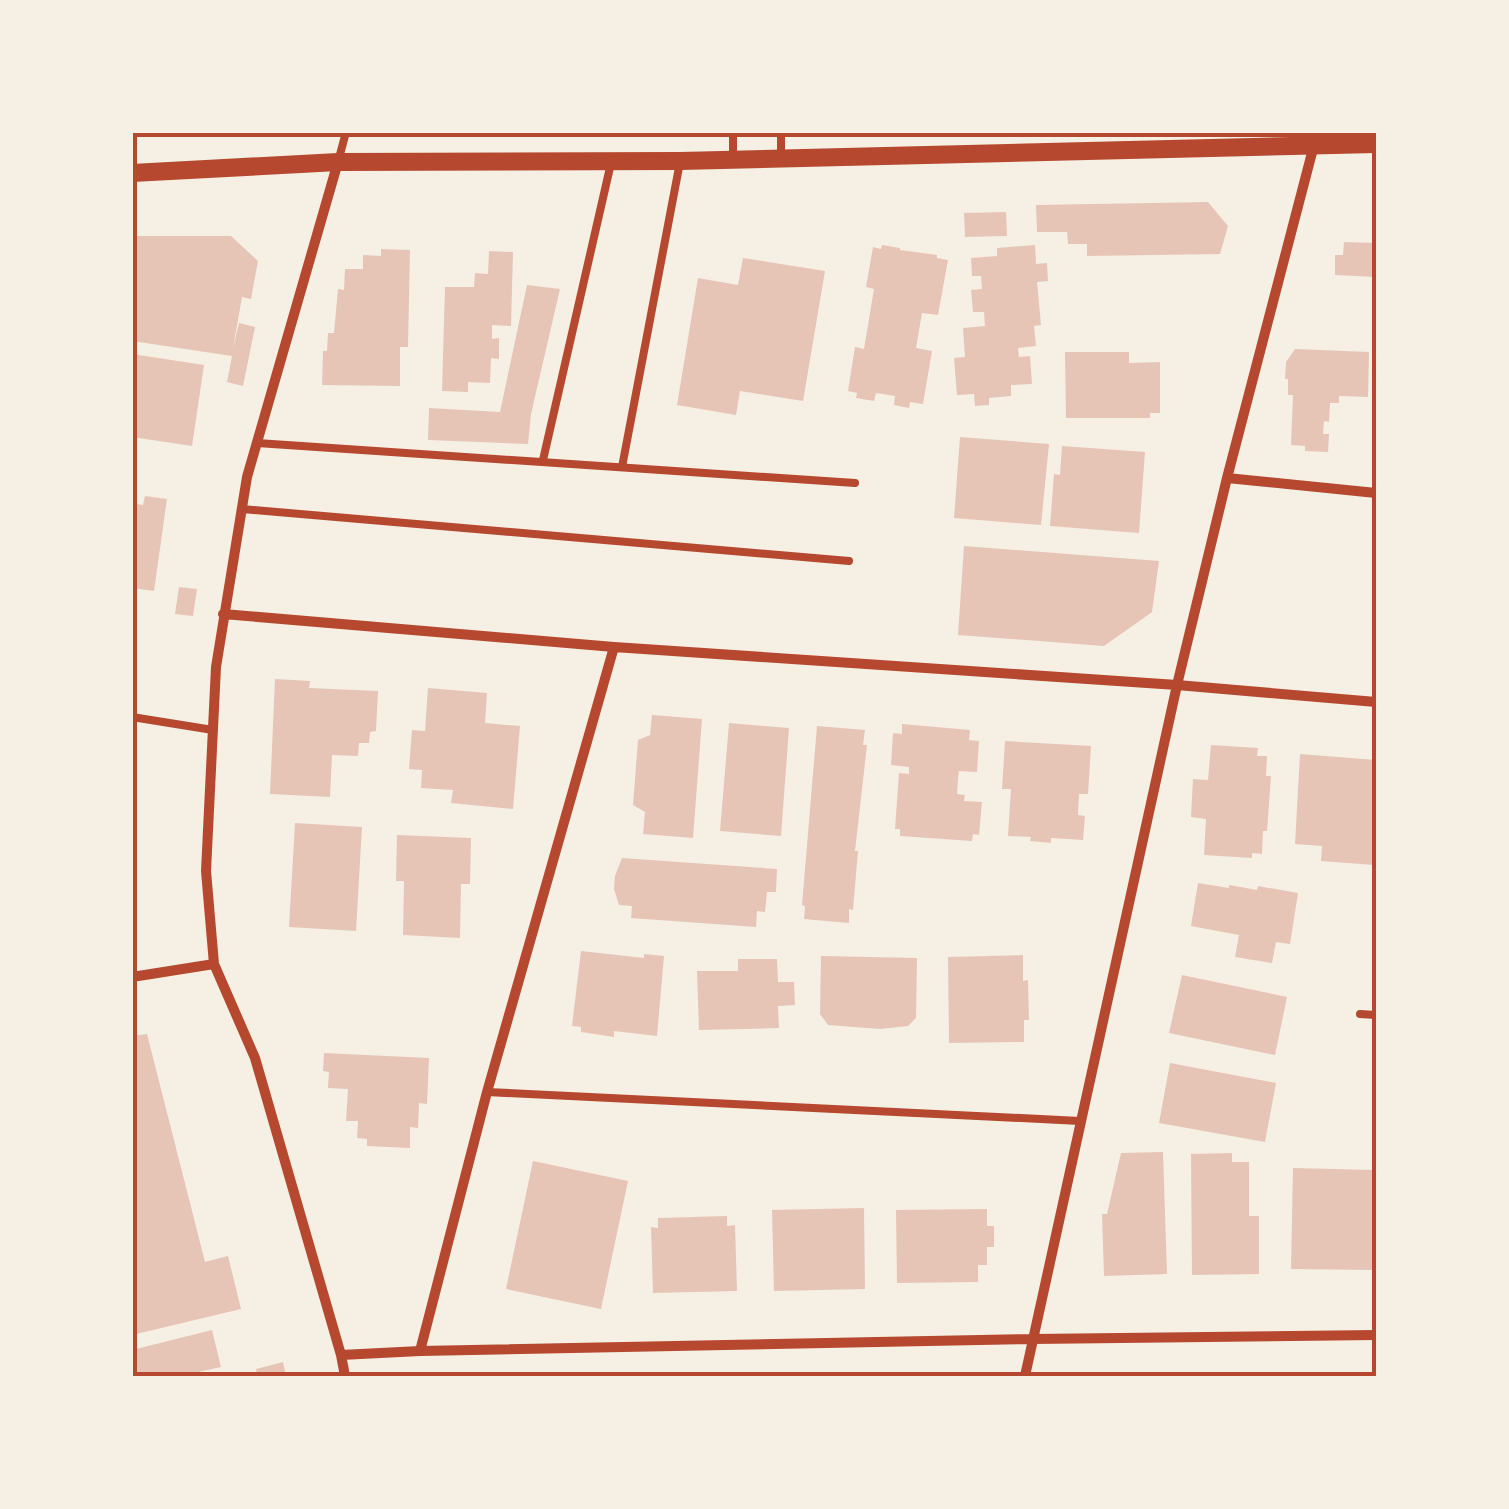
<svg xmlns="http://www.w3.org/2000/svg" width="1509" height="1509" font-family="Arial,sans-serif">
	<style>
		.building { fill: #e6c5b7 }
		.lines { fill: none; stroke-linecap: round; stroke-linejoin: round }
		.service { stroke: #b5482f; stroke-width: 8 }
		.minor { stroke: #b5482f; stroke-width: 10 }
		.tertiary { stroke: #b5482f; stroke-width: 18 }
		.neatline { fill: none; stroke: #b5482f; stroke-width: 4 }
	</style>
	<rect width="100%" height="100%" fill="#f6efe4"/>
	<path class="building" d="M1208,202l20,24 -8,28 -133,2v-12h-19l-1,-12h-30l-1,-27z
		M1006,212l1,24 -42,1 -1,-24z
		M132,236h99l27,25 -7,38 -9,-2 -9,51 6,-25 16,4 -12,59 -16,-4 5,-26 -100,-15z
		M1344,242l32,1v34l-41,-2v-20h8z
		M882,245l18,3v2l37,5v3l11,2 -10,55 -16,-2 -6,35 16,3 -9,53 -13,-2 -1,6 -15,-3 1,-9 -19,-3 -2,8 -18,-3 1,-5 -9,-2 7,-44 9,2 10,-60 -8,-2 7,-40 8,2z
		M1035,245l1,19 11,-1 1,18 -11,1 4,43 -7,1 2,20 -18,2 1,9 11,-1 2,28 -21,1v11l-22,2v7l-14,1 -1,-12 -17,1 -3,-37 11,-1 -2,-29 22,-2 -1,-14h-11l-2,-22 11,-1 -1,-13h-9l-1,-18 26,-2v-8z
		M381,249l29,1 -2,97h-8v39l-78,-1 1,-34h4l1,-18h6l4,-44 6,1 1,-21h18v-14l18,1z
		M489,251l24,1 -2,74 -19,-1v14l7,-1v21l-8,-1 -1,25 -22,-1v10l-26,-1 3,-104h29l1,-14 13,1z
		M743,258l82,13 -22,130 -63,-10 -4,24 -59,-10 21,-127 40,7z
		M527,285l33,4 -29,125 -3,30 -100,-4 1,-32 71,4z
		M1295,349l74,3 -1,45 -29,-1v7h-9l-1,19 -5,-1 -1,13h6l-1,18 -23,-1v-5l-14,-1 2,-50h-5v-16h-3l1,-17z
		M1065,352h64v11l31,-1v51h-10v5h-84z
		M132,354l72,11 -12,81 -60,-9z
		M960,437l89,7 -8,81 -87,-7z
		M1062,446l83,6 -6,81 -89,-7 4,-52 6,1z
		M145,496l22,3 -13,92 -22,-3v-85l11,2z
		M964,546l195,15 -7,51 -48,34 -146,-11z
		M179,587l18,2 -4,27 -18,-2z
		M275,679l35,2 -1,7 69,3 -2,40 -6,1 -1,11h-10l-1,13 -26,-1 -2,42 -60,-3z
		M428,688l59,5 -2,30 35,3 -7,83 -62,-6 2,-13 -32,-2 1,-18 -13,-1 3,-39 13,1z
		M652,715l50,4 -9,119 -50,-4 2,-22 -12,-7 5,-65 12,-5z
		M729,723l60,5 -8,108 -61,-5z
		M902,724l68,6 -1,10 10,1 -2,31 -18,-1 -1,7 -1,16 8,1 -1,6 18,1 -3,33 -6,-1 -1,7 -72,-5v-7h-5l4,-56 10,1v-7l-18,-2 2,-32 9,1z
		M817,726l48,4 -2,15h4l-12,106h3l-5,59 -4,-1v14l-45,-4 1,-13 -3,-1z
		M1005,741l86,5 -3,48h-9l-1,21 7,1 -2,24 -32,-2v5l-21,-2 1,-4 -23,-1 3,-47h-9z
		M1211,745l47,3 -1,8h10l-1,20h5l-4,55h-4l-1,23 -10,-1v5l-48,-3 2,-36 -15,-2 2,-38 15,1z
		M1300,754l76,6 -2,105 -53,-4 1,-15 -27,-2z
		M295,823l67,4 -6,104 -67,-4z
		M397,835l74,3 -1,46h-9l-1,54 -57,-3 1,-54h-8z
		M622,858l155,11 -1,23h-9l-2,20 -8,-1 -1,16 -125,-9 1,-12 -13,-1 -5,-16 1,-13z
		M1198,883l31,5v-3l28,5 1,-4 40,7 -8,51 -14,-2 -4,21 -37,-6 4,-22 -48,-9z
		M581,951l63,7v-4l20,2 -7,80 -43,-5v6l-33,-5v-5l-9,-1z
		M1023,955v26l5,-1 1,40h-5v22l-75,1 -1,-86z
		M821,956l96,2 -1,60 -8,8 -28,3 -52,-4 -8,-11z
		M738,959h39l1,23h16l1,23 -17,1 1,22 -80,2 -2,-59h41z
		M1182,975l105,22 -12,58 -106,-22z
		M147,1034l58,228 23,-6 13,53 -109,26v-299z
		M324,1053l105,5 -2,46 -8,-1 -1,25 -8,-1v21l-43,-2v-7l-10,-1 1,-17h-12l2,-32 -20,-1 1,-16 -6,-1z
		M1170,1063l106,20 -11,59 -106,-19z
		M1163,1152l4,122 -63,2 -2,-62h5l14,-61z
		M1232,1153v9h17v54h10v58l-67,1 -1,-121z
		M533,1161l95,20 -27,128 -95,-20z
		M1293,1168l81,2 -1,100 -82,-1z
		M864,1208l1,81 -91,2 -2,-81z
		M987,1209v17h7v21h-7v18h-9v17l-81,1 -1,-73z
		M727,1216v10l8,-1 2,66 -84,2 -2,-66 7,1v-10z
		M212,1330l9,37 -41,9h-48v-26z
		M283,1362l3,14h-29l-1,-7z"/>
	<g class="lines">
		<path class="service" d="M733,132v26
			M781,132v26
			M338,162l8,-30
			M257,443l598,40
			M543,460l68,-297
			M622,467l58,-305
			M242,509l607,52
			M132,717l81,13
			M1360,1014l16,1
			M487,1092l593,29"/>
		<path class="minor" d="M338,162l-91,315 -31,190 -10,204 8,93 41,94 86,297 4,21
			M1227,478l149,15
			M223,614l391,33 563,38 199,17
			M132,977l82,-13
			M420,1351l67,-259 127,-445
			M341,1355l79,-4 613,-12 343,-4
			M1025,1376l152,-691 50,-207 87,-333"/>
		<path class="tertiary" d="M132,173l206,-11 342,-1 696,-17"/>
	</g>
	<rect width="1509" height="1509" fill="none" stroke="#f6efe4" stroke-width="270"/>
	<rect x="135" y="135" width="1239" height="1239" class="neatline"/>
</svg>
